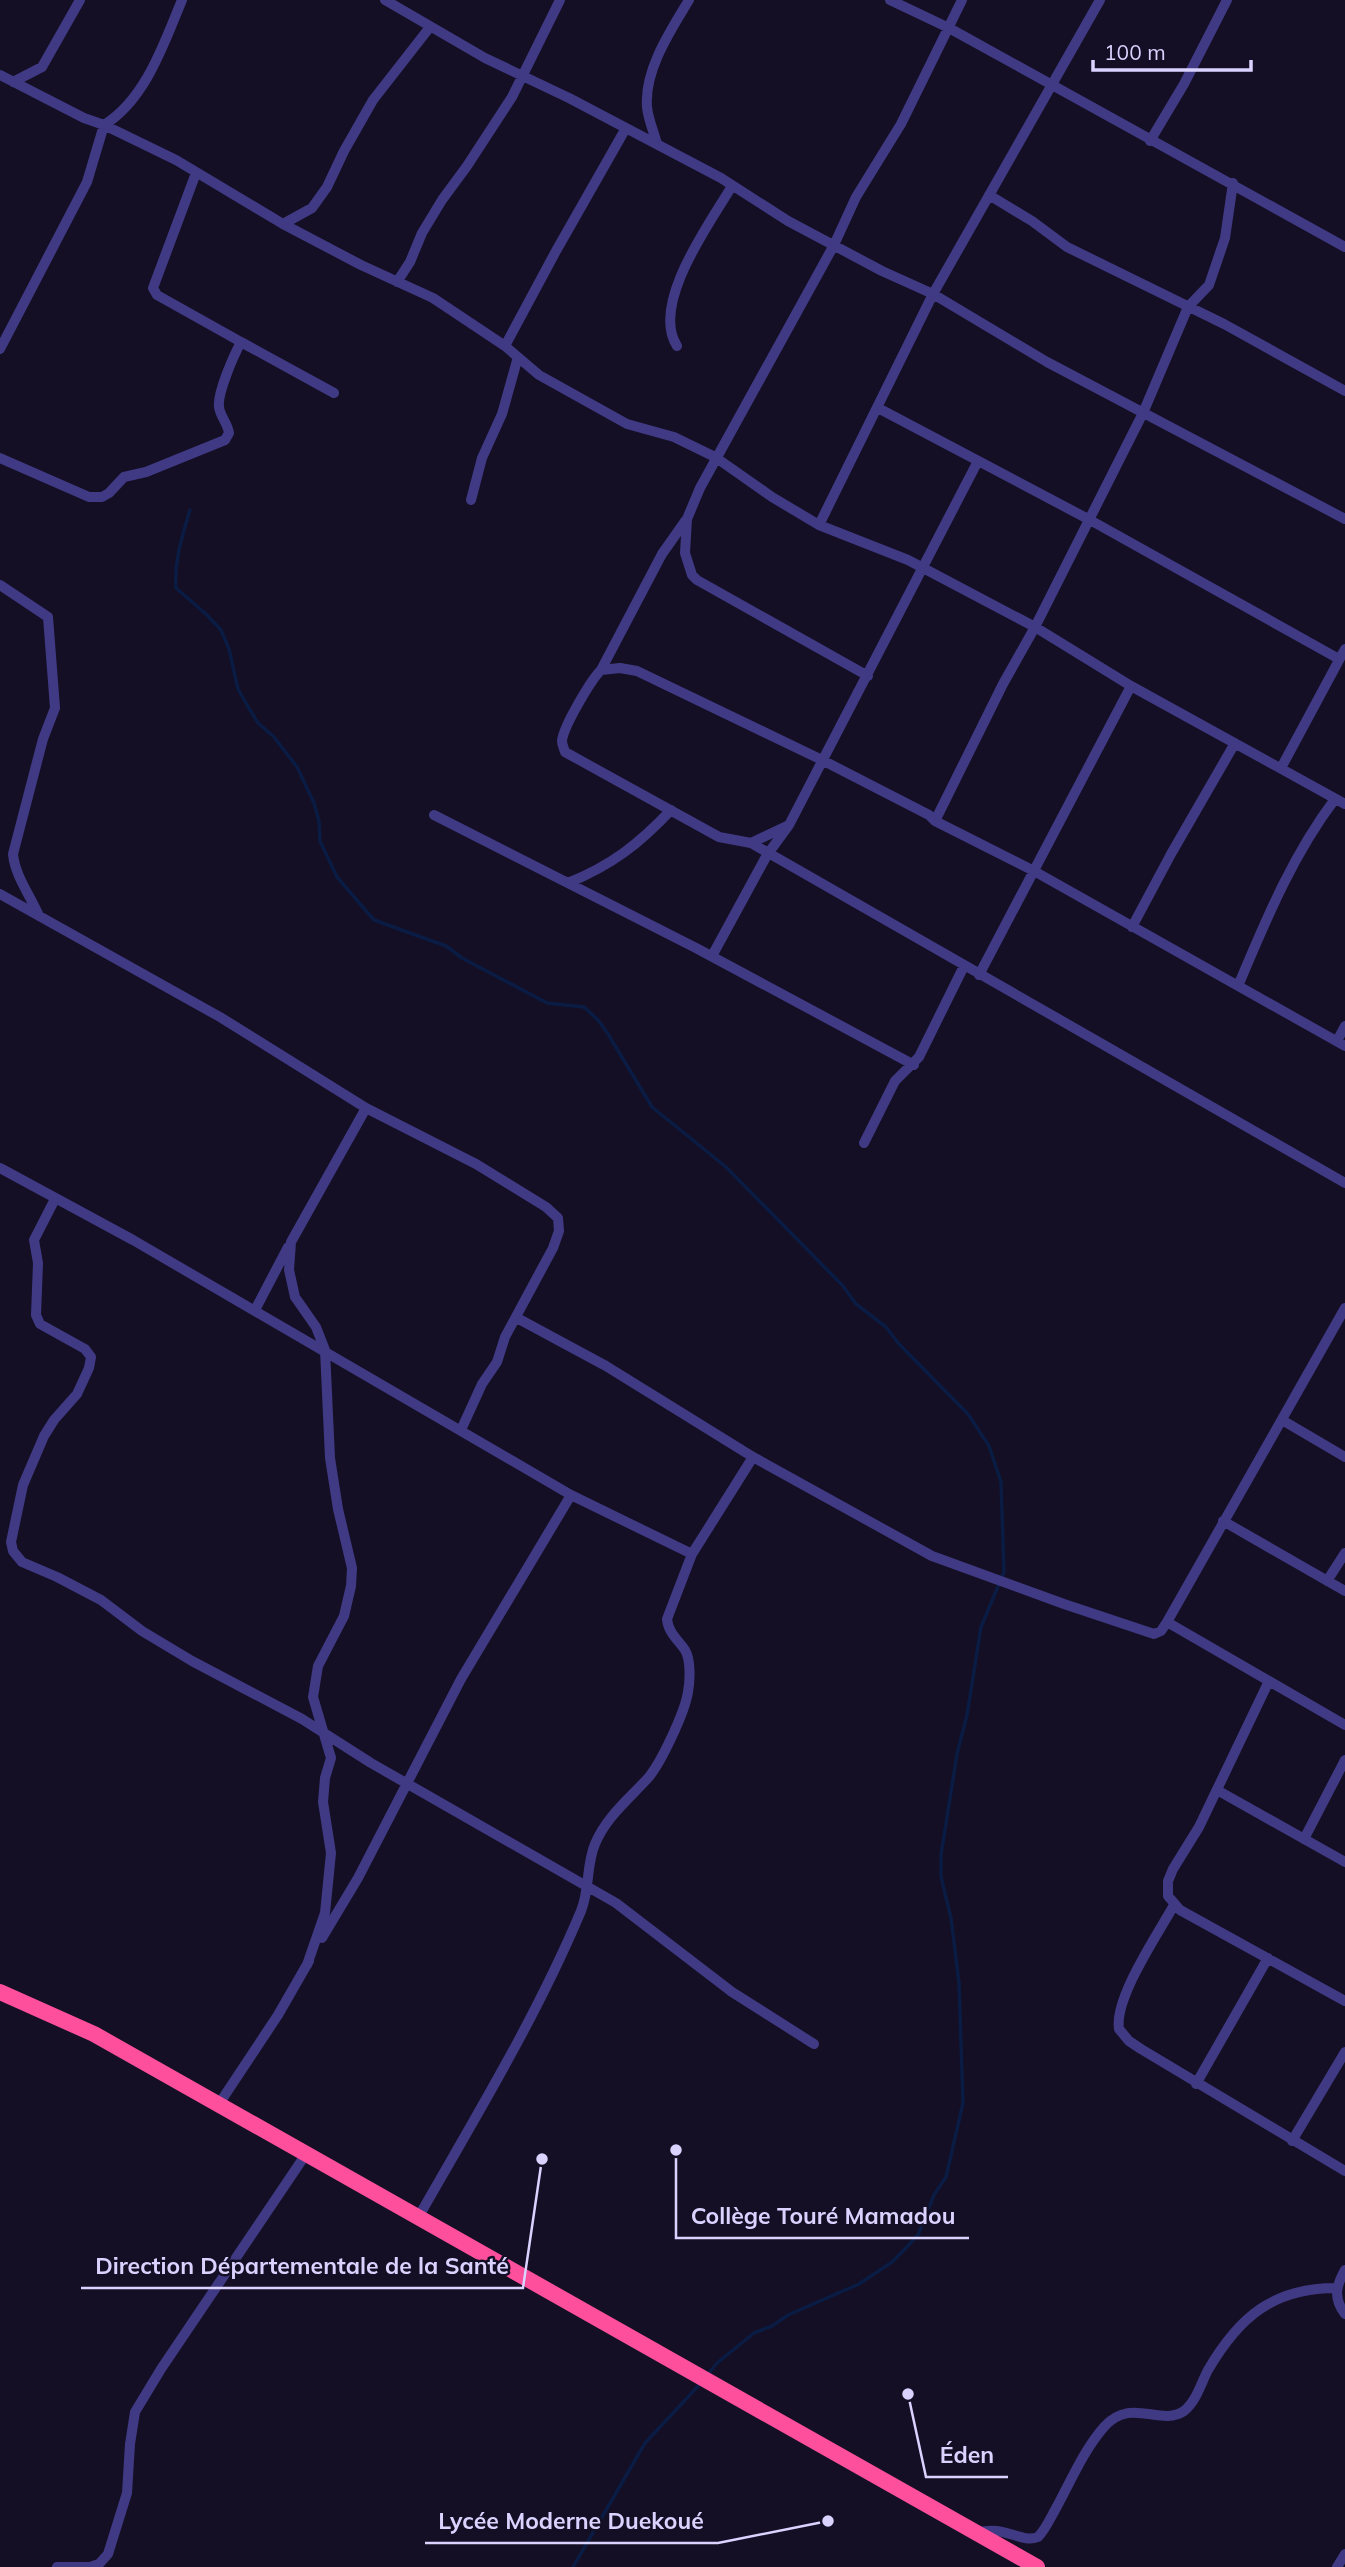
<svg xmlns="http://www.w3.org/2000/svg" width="1345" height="2567" font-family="Mulish,sans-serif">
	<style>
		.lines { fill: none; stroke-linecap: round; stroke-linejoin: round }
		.stream { stroke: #0a1c43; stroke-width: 3.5 }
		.minor { stroke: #403a84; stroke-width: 10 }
		.highway { stroke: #fe4f9c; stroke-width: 16 }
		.leader { fill: none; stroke: #dad3ff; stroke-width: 2.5 }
		.callout-dot { fill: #dad3ff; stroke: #140f25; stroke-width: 2.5 }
		.callout-label { font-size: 23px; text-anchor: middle; font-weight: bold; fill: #dad3ff; stroke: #140f25; stroke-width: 5; stroke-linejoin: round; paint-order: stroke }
	</style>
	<rect width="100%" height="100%" fill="#140f25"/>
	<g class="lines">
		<path class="stream" d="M190,510c-8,27 -16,51 -14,78l30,26 15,16 8,19 9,40 9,16 11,18 16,14 23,30 17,36 5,18 1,20 17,36 37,43 72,26 16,12 85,45 37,4 14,13 10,14 44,73 74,60 117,119 13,18 30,23 12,16 70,71 21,32 12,36 3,90 -23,55 -14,88 -10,39 -16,101v22l10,41 8,65 4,120 -17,74 -12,18 -16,40 -13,14 -13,13 -33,22 -71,31 -16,11 -18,7 -37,30 -9,11
			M573,2567l72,-124 56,-60"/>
		<path class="minor" d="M385,0l100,58 84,40 152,80 67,43 94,50 51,23 114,68 298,157
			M890,0l59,28 396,219
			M0,75l84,43 20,7c42,-26 60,-82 78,-125
			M13,82l29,-15 38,-67
			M1150,141l34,-57 43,-84
			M657,144c-3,-12 -9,-25 -10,-37 -3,-37 24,-77 42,-107
			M989,195l43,26 35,26 157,77 121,67
			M283,224l29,-16 15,-21 17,-36 29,-51 57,-73
			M397,282l13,-20 12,-29 20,-33 25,-34 45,-69 48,-97
			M241,342l93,51
			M505,346l51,-95 70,-123
			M677,346c-27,-42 33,-123 55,-160
			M0,349l87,-167 17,-57 72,35 107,64 78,41 72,33 72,48 34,29 88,49 47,13 41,20 57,40 47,28 89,35 127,67 96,59 214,118
			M878,408l212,112 249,139
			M0,458l89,39h13l7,-4 15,-16 22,-5 79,-32 4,-7c-1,-9 -9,-17 -10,-26 -2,-14 15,-52 22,-65l-84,-47 -4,-7 43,-115
			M471,500l11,-42 20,-44 16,-57
			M819,525l114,-231 167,-294
			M0,585l48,32 7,91 -12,31 -30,115c2,22 17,41 26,62
			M601,670l61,-116 24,-34
			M868,676l-171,-96 -5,-5 -7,-22 2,-34 13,-31 134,-243 22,-48 45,-73 61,-124
			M1281,768l64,-119
			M434,815l262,133 218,117
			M935,821l68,-137 32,-57 108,-214 45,-106 21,-22 16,-47 8,-55
			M789,825l-38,18 -32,-6 -154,-85c-1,-4 -3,-7 -3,-11 1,-14 29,-61 39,-71l19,-2 17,3 185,89 107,55 6,6 99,50 311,175
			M751,843l594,340
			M568,883c44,-18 71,-39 103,-73
			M0,894l220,123 146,91 110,56 70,43 12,11 1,13 -6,17 -48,89 -8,25 -15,22 -21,46
			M1132,927l39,-73 64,-111
			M712,956l55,-101 22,-30 189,-364
			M979,975l152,-289
			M1238,986c28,-66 54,-130 97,-187
			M1337,1041l8,-15
			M864,1143l31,-62 24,-24 45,-91
			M0,1168l133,72 438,255 121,59 61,-97
			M55,1199l-21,41 4,23 -2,52 4,9 45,25 6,8 -2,11 -12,26 -23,26 -10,16 -21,49 -12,57 2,9 9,11 35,15 44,23 41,31 50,30 110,58 69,44 245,140 116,89 82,52
			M255,1310l33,-63
			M517,1318l89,48 147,91 179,99 132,48 90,30 7,-3 6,-9 178,-314
			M1282,1420l63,37
			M1223,1521l122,70
			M1327,1581l18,-28
			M1167,1622l178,103
			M1269,1681l-70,146 -26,42 -5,12v15l12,14 165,91
			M1217,1790l128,72
			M1304,1839l41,-79
			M1174,1905c-16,29 -60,93 -55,124l10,12 12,8 204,122
			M322,1938l36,-60 103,-199 110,-184
			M307,1965l18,-52 6,-60 -8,-51 2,-24 6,-20 -18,-61 5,-31 26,-50 7,-30 1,-18 -14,-59 -8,-51 -5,-108 -9,-23 -21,-30 -6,-27 2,-28 75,-134
			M1196,2084l72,-126
			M219,2104l59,-89 31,-54
			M1292,2141l53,-89
			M419,2216c57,-100 117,-198 162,-305 9,-22 5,-46 14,-67 11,-27 34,-45 53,-66 13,-15 37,-66 40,-86 2,-11 3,-32 -3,-42 -7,-10 -17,-18 -18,-31l25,-65
			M1345,2270c-9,16 -12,28 0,44
			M976,2533c28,-9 45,11 62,4 7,-7 12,-18 17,-27 15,-27 28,-59 49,-83 27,-31 56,0 80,-16 12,-9 17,-28 24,-41 31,-53 65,-82 128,-82
			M57,2567h33l9,-3 9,-10 19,-61 3,-49 5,-32 26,-43 145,-215
			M1337,2567l8,-13"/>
		<path class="highway" d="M0,1992l94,42 943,533"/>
	</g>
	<path class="leader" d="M676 2150L676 2238H969M542 2159L523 2288H81M908 2394L926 2477H1008M828 2521L718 2543H425"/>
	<g class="callout-dot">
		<circle cx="676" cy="2150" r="7"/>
		<circle cx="542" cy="2159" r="7"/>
		<circle cx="908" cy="2394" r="7"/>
		<circle cx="828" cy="2521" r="7"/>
	</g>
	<g class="callout-label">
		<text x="823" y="2224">Collège Touré Mamadou</text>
		<text x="302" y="2274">Direction Départementale de la Santé</text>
		<text x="967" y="2463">Éden</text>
		<text x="571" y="2529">Lycée Moderne Duekoué</text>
	</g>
	<path d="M1093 60v10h158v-10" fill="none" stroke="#dad3ff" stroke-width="3.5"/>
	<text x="1104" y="60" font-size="21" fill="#dad3ff" stroke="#140f25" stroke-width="5" paint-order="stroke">100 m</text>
</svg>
